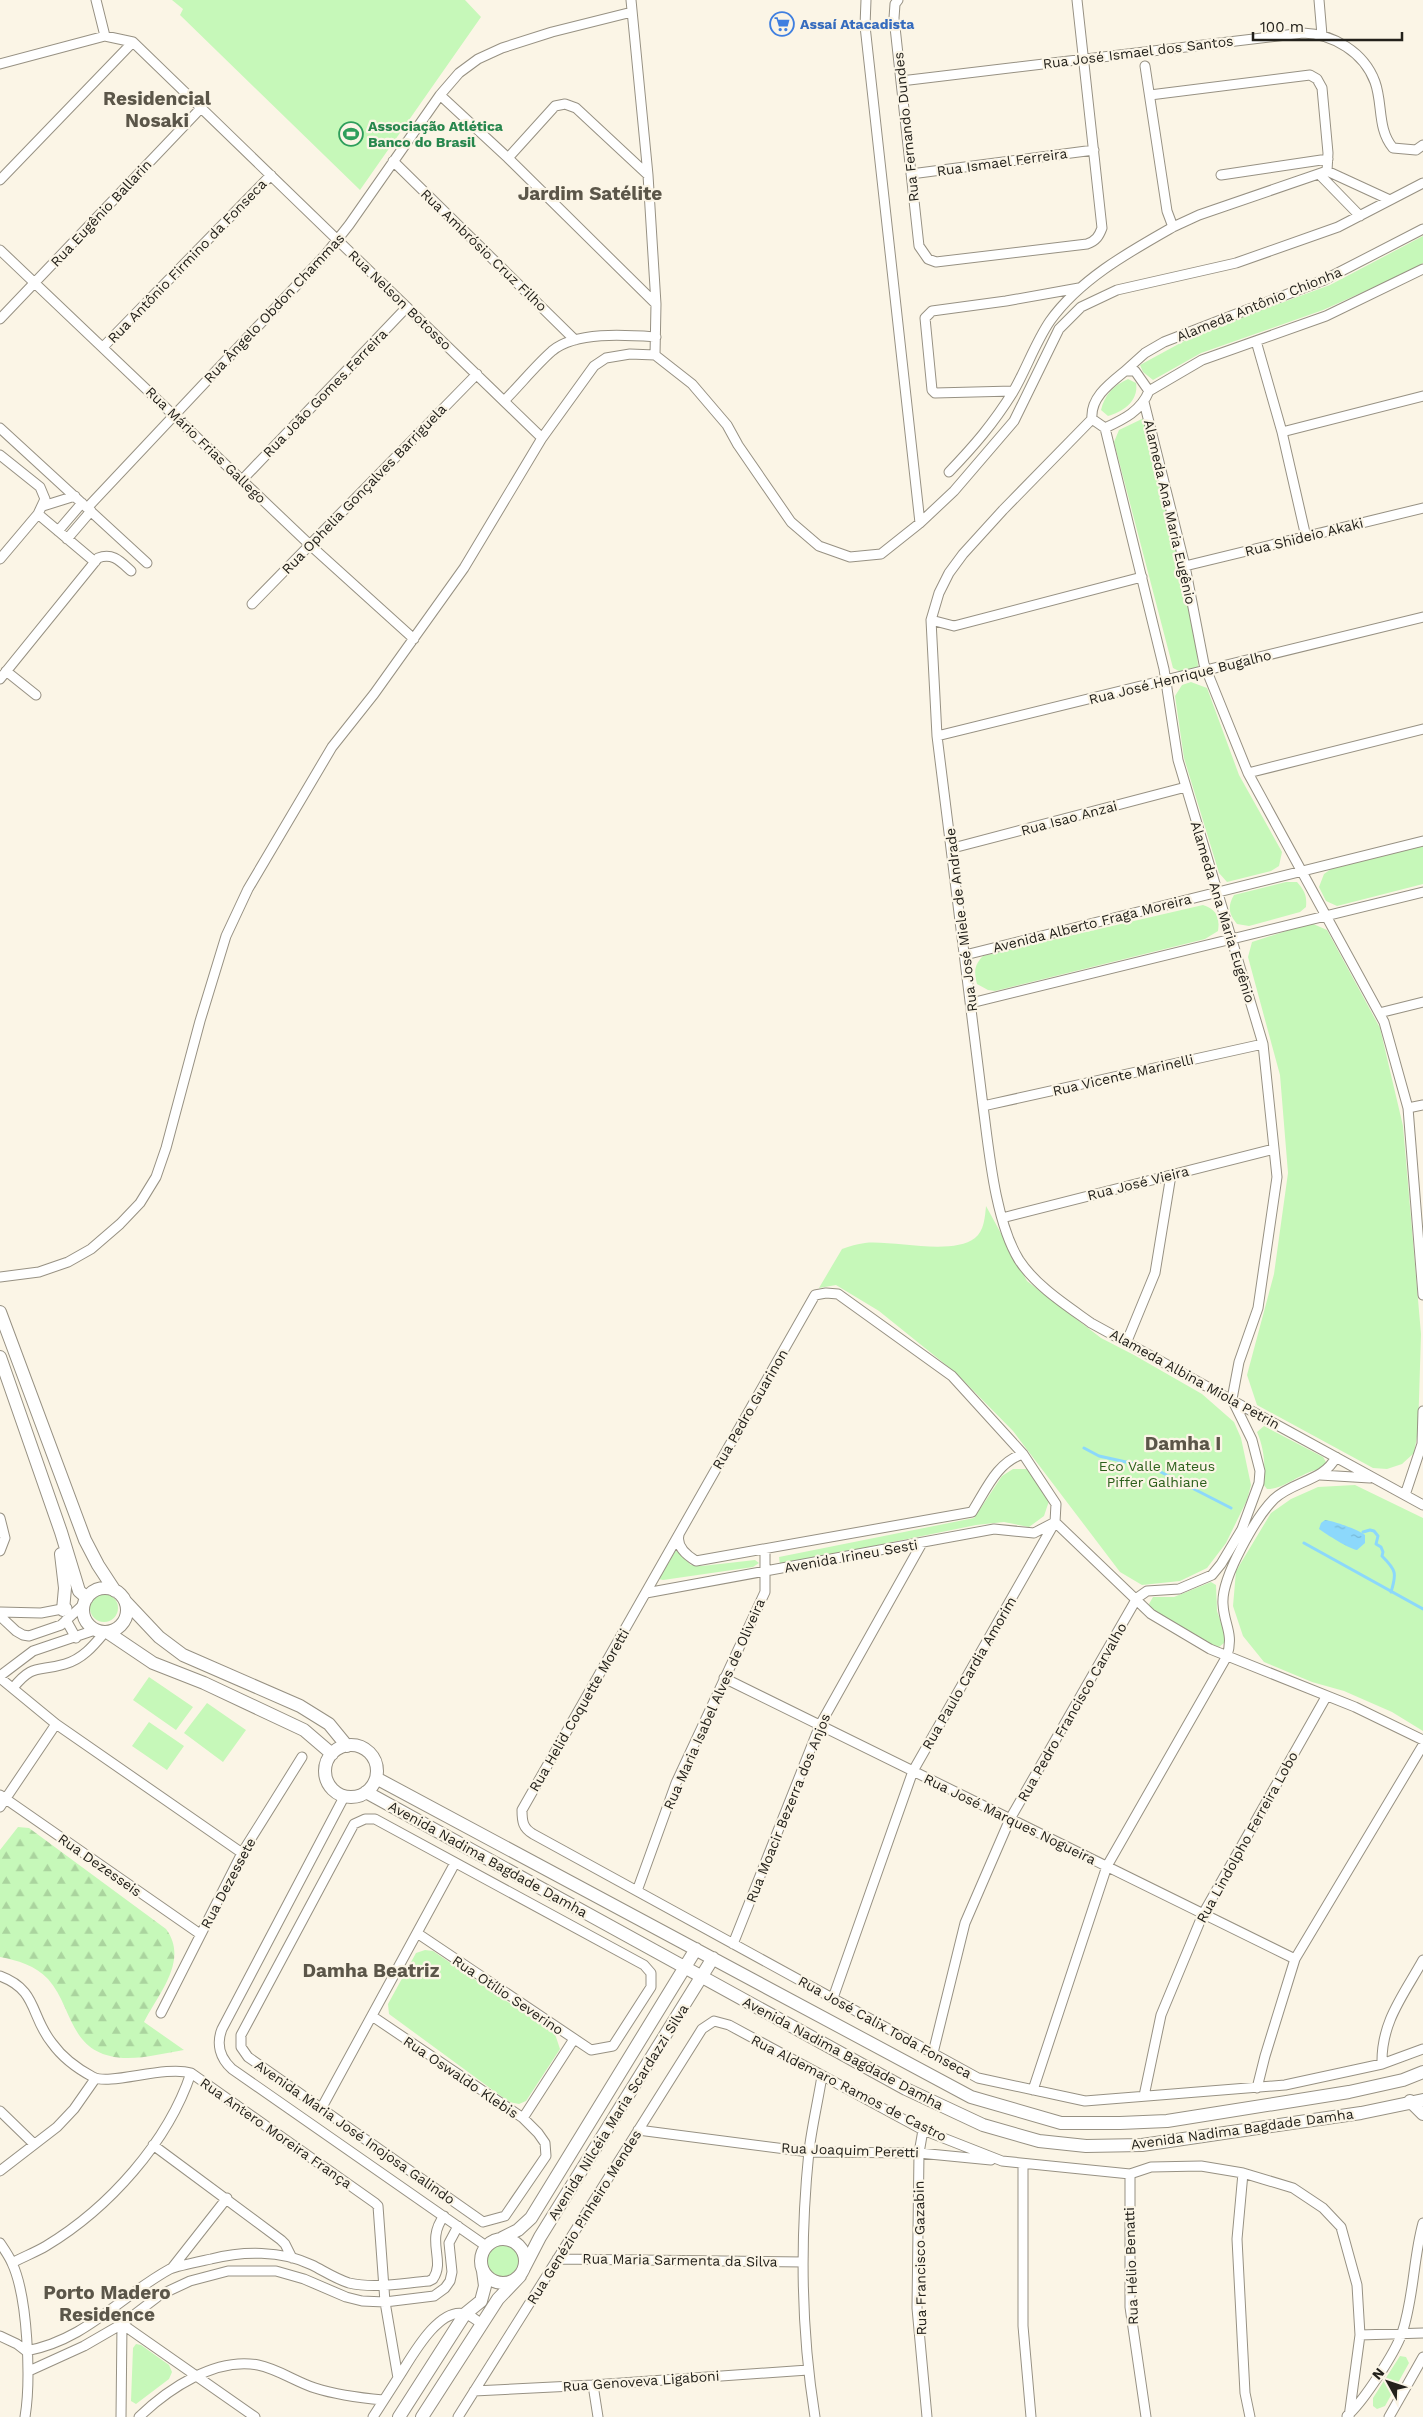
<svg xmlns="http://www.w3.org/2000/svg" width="1423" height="2417" font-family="'Work Sans',sans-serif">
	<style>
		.green { fill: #c6f8b9 }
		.forest { fill: url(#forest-firs) }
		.water { fill: url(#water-ripples) }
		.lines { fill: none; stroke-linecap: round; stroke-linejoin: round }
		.stream { stroke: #8cd8fb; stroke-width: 3 }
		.street-casing { stroke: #979183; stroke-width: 11 }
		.secondary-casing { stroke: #979183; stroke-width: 14 }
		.street { stroke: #fff; stroke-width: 9 }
		.secondary { stroke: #fff; stroke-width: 12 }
		.labels { text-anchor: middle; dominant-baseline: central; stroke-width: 4.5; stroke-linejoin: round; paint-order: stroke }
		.shop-label { font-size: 14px; font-weight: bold; fill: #366cbe; stroke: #fbf5e6; text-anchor: start }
		.street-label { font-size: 14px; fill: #23211b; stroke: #fbf5e6 }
		.leisure-label { font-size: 14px; font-weight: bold; fill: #27864d; stroke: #fbf5e6; text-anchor: start }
		.park-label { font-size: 14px; fill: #2c601b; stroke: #fbf5e6 }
		.district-label { font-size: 19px; font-weight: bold; fill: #5b5649; stroke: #fbf5e6 }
	</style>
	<defs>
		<pattern id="forest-firs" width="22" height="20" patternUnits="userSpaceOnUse" patternTransform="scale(1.25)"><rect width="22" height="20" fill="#c6f8b9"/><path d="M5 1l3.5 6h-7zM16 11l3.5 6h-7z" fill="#aad49e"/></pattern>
		<pattern id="water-ripples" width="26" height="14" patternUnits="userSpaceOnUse" patternTransform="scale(1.25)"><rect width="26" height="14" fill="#8cd8fb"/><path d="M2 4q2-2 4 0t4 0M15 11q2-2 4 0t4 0" fill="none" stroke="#78b9d7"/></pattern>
	</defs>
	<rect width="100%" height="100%" fill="#fbf5e6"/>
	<path class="green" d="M172,0h293l16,17 -121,173 -180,-175 3,-6z
		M1423,236v27l-13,8 -87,39 -122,43 -48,27 -10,-8 -3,-7 57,-31 133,-49z
		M1128,379l8,4c3,18 -13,29 -28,33l-7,-6c4,-16 12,-24 27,-31z
		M1144,418l37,148 16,86 1,15 -15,6 -10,-5 -59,-226 5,-12z
		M1191,682l16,6 32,87 43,77 -3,14 -8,5 -44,11 -8,-9 -35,-115 -9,-62 7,-11z
		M1423,846v38l-86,22 -11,-5 -7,-14 5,-13 7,-5z
		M1286,882h11c8,9 10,14 9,25l-6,5 -51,14 -12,-2c-8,-10 -10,-17 -3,-29z
		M1203,905c14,5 17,12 15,26l-13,8 -210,52 -7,-1 -11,-6c-3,-12 -3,-19 6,-28z
		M1311,923l16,7 53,98 23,98 18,208 -3,97 -4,22 -12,11 -15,5 -14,-1 -116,-63 -10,-30 27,-101 14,-101 -8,-98 -32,-118 4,-15z
		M986,1206l41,75 74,57 33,17 68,39 32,28 7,16 10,47 -4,15 -21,43 -19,25 -27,13 -38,4 -22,-13 -107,-141 -57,-58 -77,-62 -43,-26 -17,3 23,-39c8,-3 15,-5 23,-6 28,-3 87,13 110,-5 9,-7 10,-21 11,-32z
		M1264,1426l59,31 3,5 -3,7c-20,1 -39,21 -56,20l-4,-5c3,-18 1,-36 -6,-52z
		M1013,1469h14l22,32 -5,15 -15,11 -25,-5 -28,3 -196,40 -1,-8 195,-39 28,-42z
		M1355,1485l68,33v213l-31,-19 -48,-21 -32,-9 -48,-20 -21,-26 -10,-30 3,-35 35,-58 20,-14 27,-12z
		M676,1550l15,15 11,1 53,-6 4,3 -6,4 -90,13 -4,-1z
		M1211,1582l5,3 1,26 9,26 -2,6 -5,4 -6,-2 -63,-36 -1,-5 4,-7h21z
		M90 1608a14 14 0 1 1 28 0a14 14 0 1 1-28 0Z
		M149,1677l44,30 -17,23 -43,-30z
		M207,1703l39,27 -23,32 -39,-29z
		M149,1722l35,24 -17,24 -35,-24z
		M425,1950l8,1 122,83 5,15 -34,52 -7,3 -10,-2 -120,-88 -1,-10 28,-51z
		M487 2261a16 16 0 1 1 32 0a16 16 0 1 1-32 0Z
		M136,2344l5,1 28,20 3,7 -3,7 -33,25 -5,-3 2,-53z
		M1400,2356l6,1 3,6 -24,43 -8,3 -4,-3v-8z"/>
	<path class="forest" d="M18,1827l11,1 137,101c23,31 -7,64 -22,93l40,28c-20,3 -40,9 -61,8 -55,-4 -49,-50 -75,-79 -12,-13 -31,-19 -48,-22v-107z"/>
	<path class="water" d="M1325,1520c9,1 34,10 40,15v8l-8,7c-8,-1 -31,-16 -38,-21l2,-6z"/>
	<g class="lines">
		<path class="stream" d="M1084,1448l15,8 54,12 78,40
			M1363,1532l7,-2 4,1 4,5 -2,8 5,3 2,5 -1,4c14,14 15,17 9,36
			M1304,1543l119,66"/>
		<g class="street-casing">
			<path id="street" d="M96,0l9,36
				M631,0l17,175 8,129 -1,51
				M866,0l-1,26 55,497
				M898,0l-3,4 -1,14 25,228 9,13 8,3 151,-18c9,-3 12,-8 15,-16l-25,-228
				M1319,0l3,35
				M0,64l105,-28 28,6 409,396
				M1145,66l22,145 6,16 26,-12 128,-44 1,-18 -6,-65 -5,-9 -7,-4 -160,20
				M901,81l402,-48c30,1 61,19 72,49 8,22 2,47 18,66l23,2 7,-5
				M440,95l68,63 148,146
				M508,158l47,-52 10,-2 11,4 72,67
				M393,161l182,179
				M1327,171l63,29
				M911,174l183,-24
				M1221,175l107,-16
				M1320,175l40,41
				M0,180l133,-138
				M0,250l310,295 104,94
				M0,319l202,-212
				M1256,341l26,91 24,105
				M104,346l167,-171
				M1125,371l20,-18 19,-11 160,-62 99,-51
				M1125,371h10l14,20c-8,20 -25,28 -44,37l-13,-9c-2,-21 17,-35 33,-48z
				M1013,391l-78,2 -3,-3 -7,-72 7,-7 74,-10 73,-13
				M1149,391l53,-31 124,-44 97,-47
				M504,401c16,-16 31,-35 48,-50 24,-20 75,-16 104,-14
				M1144,402l41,164 19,98 44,109 136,249 24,86 15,187
				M1092,419l-89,91 -40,44 -14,19 -10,20 -8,27 6,116 46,370c6,45 12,115 36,154 17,26 47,45 72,63l332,182
				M0,428l147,135
				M1282,432l141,-36
				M0,455l40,32 5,12 -7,15 -38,45
				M949,472c25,-26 44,-48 64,-80 13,-22 22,-49 37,-71 30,-42 79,-69 123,-94
				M242,480l165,-173
				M43,506l32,-10
				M87,508l239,-254 23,-29 91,-130 19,-22 19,-14 24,-11 50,-16 80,-20
				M38,514l57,48
				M58,531l24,-28
				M67,539l24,-28
				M1185,566l238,-58
				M252,604l225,-230
				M931,620l23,6 188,-49
				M6,671l30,24
				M0,679l98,-121c15,-6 23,4 33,13
				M937,736l486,-119
				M1248,773l175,-44
				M953,848l233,-61
				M965,955l458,-114
				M971,1003l452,-111
				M1379,1013l44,-11
				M983,1106l280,-62
				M1408,1108l15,-3
				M1002,1218l272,-69
				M0,1277l39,-5 29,-10 23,-13 29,-25 20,-21 16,-26 10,-29 34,-127 26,-85 22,-47 84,-142 42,-53 90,-126 78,-130 52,-72 12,-8 24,-4 25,1 37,29 35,41 11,20 53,77 28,24 31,11 31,-3 39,-31 34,-32 60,-70 45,-92 22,-22 36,-17 119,-27 102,-36 85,-44
				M1127,1341l28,-68 16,-98
				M1320,1475l50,3
				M1405,1495l17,-51 1,-33
				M0,1518l5,20 -5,13
				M1055,1522l96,92 59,35 145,58 68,33
				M679,1535c-3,12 7,20 17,26l276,-49c14,-22 25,-50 51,-58
				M646,1593l348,-64 40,4 21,-11
				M0,1612l41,1 26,-5
				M0,1616l16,15 7,4 6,1 32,-11 23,-21
				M66,1620l10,18
				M0,1676l33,-25 62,-21
				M0,1678l56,46 186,129
				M724,1678l571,281
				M13,1688c20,-25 25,-16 52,-24 18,-5 29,-19 40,-32
				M0,1795l200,139
				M344,1797l-122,232c-6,15 -2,29 10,40l254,177
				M0,1807l56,-83
				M637,1891l39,-108 89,-191v-43
				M733,1944l87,-219 102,-182
				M0,1976c38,14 30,40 52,67 10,14 26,26 41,34 16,9 72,-12 98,-4l184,130 3,3 7,96 13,76 -25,39
				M833,1998l80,-227 142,-249 1,-18 -33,-50 -71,-78 -114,-82 -12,-1 -11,2 -293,515c0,12 1,18 11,24l445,244 107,23 200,-16 97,-21 41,-15
				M161,2013l81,-160 60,-96
				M372,2016l151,102 15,15 7,10 1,13 -41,60 -22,6 -235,-165 -7,-10v-12l113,-211 11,-5h10l269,146 7,8v14l-38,59 -22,4 -174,-117
				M933,2053l32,-130 45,-104 127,-221 10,-7 32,-2 33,-14 9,-11 21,-35 17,-46 1,-12 -8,-31 -20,-41 7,-37 19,-54 19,-131 -14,-133 -85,-284 -14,-91 -59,-241
				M1382,2064c-1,-42 21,-68 41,-104
				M1257,2088l8,-32 30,-97 128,-214
				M1033,2090l74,-224 120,-210c7,-23 -3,-31 -4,-52 -2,-26 33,-87 51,-105 19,-18 50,-18 62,-42
				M1144,2096l17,-81 42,-101 123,-217
				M321,2109l134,-246
				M0,2111l34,33
				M523,2118l51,-79
				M638,2130l171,22 110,1 72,7
				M923,2130l-4,23 -2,155 10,109
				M153,2145l128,95 4,4 7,14
				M1023,2164v162l8,91
				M0,2171l57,-44 17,-18 21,-30
				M1243,2173l-6,66 8,154 5,24
				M1130,2174v133l16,110
				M0,2243c4,6 9,13 12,20 16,34 19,117 13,154
				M557,2259l246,3
				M12,2263c11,-6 24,-11 34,-17 63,-38 122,-104 145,-173
				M172,2268l55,-70
				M433,2279c13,-19 -8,-38 11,-63
				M113,2308l9,16 -1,93
				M122,2324l133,93
				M1360,2335l63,-2
				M0,2336l17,8 9,7c60,-11 93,-54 144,-82 7,-3 32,-8 41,-10 31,-8 70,-9 101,6 12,6 24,14 37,18 26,6 54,0 80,-2l4,-2
				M29,2371l55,-25 38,-22 38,-29 30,-14 38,-10h48l28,8 42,18 16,4 23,1 49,-6 11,-8 5,-7 2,-9 -3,-29 9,-17
				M398,2378c12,-18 40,-72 67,-64 6,1 12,7 17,10
				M593,2385l5,32
				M474,2391l119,-6 215,-15
				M1347,2416c16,-14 48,-63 55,-83 12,-35 11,-74 21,-110
				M139,2417c29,-28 76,-60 119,-52 20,4 38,17 57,23 22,7 46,10 68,12
				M458,2417l244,-388 12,-8 15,4 194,105 79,31 128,13 21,-7 50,-1 42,7 50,15 30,20 18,19 16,58 3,50 -11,82
				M815,2417c-14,-87 -15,-178 -6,-266 3,-25 9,-50 13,-75
				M1389,2417l34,-60"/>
		</g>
		<g class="secondary-casing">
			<path id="secondary" d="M0,1312l85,228 13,25 17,26
				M0,1357l61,175 18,59 8,7
				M61,1554l4,34 -2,22
				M83 1610a22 22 0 1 1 44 0a22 22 0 1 1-44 0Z
				M126,1602l33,35 24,18 117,51 29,18 18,22
				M107,1632l46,31 51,20 100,47 28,24
				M325 1771a26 26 0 1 1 52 0a26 26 0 1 1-52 0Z
				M376,1778l595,319 90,26h59l47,-2 182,-29 54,-12 20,-8
				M366,1792l540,297 77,36 56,16 47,5 56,-1 219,-32 62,-13
				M1410,2101l13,13
				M502,2238l16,-8 13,-12 165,-269
				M481 2261a22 22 0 1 1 44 0a22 22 0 1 1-44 0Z
				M524,2268l16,-31 173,-279
				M399,2417l66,-103 16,-13 4,-15 -2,-15
				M422,2417l76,-118 22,-23"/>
		</g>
		<use href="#street" class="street"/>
		<use href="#secondary" class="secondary"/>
	</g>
	<defs>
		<g id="supermarket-ring" transform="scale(1.25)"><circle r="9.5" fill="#fbf5e6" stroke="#3f7fe0" stroke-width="1.5"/><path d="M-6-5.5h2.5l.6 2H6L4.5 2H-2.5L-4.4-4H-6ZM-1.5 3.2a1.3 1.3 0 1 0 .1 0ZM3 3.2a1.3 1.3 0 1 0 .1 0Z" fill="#3f7fe0"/></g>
		<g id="stadium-ring" transform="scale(1.25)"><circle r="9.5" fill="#fbf5e6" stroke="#2e9e5b" stroke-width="1.5"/><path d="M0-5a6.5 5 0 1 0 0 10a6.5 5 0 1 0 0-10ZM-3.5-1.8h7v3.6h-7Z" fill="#2e9e5b"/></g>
	</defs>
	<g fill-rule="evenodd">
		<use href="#supermarket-ring" x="782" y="24"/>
		<use href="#stadium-ring" x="351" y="134"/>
	</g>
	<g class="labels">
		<g class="shop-label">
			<text x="800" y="24">Assaí Atacadista</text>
		</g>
		<g class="street-label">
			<text transform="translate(1138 52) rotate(-7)">Rua José Ismael dos Santos</text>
			<text transform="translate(906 127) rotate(-96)">Rua Fernando Dundes</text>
			<text transform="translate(1002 162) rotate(-8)">Rua Ismael Ferreira</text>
			<text transform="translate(101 213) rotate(-47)">Rua Eugênio Ballarin</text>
			<text transform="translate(484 250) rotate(44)">Rua Ambrósio Cruz Filho</text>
			<text transform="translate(187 261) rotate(-46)">Rua Antônio Firmino da Fonseca</text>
			<text transform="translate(400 300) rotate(44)">Rua Nelson Botosso</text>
			<text transform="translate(1259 304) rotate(-22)">Alameda Antônio Chionha</text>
			<text transform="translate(274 308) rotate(-47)">Rua Ângelo Obdon Chammas</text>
			<text transform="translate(325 393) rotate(-46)">Rua João Gomes Ferreira</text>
			<text transform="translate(206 445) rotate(44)">Rua Mário Frias Gallego</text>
			<text transform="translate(364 489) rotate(-46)">Rua Ophelia Gonçalves Barriguela</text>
			<text transform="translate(1170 512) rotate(77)">Alameda Ana Maria Eugênio</text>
			<text transform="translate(1304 537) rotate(-14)">Rua Shideio Akaki</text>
			<text transform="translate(1180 677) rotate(-14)">Rua José Henrique Bugalho</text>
			<text transform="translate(1069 818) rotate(-15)">Rua Isao Anzai</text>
			<text transform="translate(1223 912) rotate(73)">Alameda Ana Maria Eugênio</text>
			<text transform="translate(961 920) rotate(-97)">Rua José Miele de Andrade</text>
			<text transform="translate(1092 923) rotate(-14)">Avenida Alberto Fraga Moreira</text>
			<text transform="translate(1123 1075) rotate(-13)">Rua Vicente Marinelli</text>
			<text transform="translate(1138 1183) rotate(-14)">Rua José Vieira</text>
			<text transform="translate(1195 1379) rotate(29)">Alameda Albina Miola Petrin</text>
			<text transform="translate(750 1409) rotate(-60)">Rua Pedro Guarinon</text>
			<text transform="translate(851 1556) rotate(-10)">Avenida Irineu Sesti</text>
			<text transform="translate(969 1673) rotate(-60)">Rua Paulo Cardia Amorim</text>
			<text transform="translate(714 1704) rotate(-66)">Rua Maria Isabel Alves de Oliveira</text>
			<text transform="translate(579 1710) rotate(-60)">Rua Helid Coquette Moretti</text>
			<text transform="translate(1072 1712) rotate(-60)">Rua Pedro Francisco Carvalho</text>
			<text transform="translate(788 1808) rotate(-68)">Rua Moacir Bezerra dos Anjos</text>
			<text transform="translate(1010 1819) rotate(26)">Rua José Marques Nogueira</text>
			<text transform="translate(1247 1837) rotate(-61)">Rua Lindolpho Ferreira Lobo</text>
			<text transform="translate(488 1859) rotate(29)">Avenida Nadima Bagdade Damha</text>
			<text transform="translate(100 1865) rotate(35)">Rua Dezesseis</text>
			<text transform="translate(228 1883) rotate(-62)">Rua Dezessete</text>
			<text transform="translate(508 1995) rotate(34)">Rua Otílio Severino</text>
			<text transform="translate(885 2027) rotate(29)">Rua José Calix Toda Fonseca</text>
			<text transform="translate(843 2053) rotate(28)">Avenida Nadima Bagdade Damha</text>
			<text transform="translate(461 2077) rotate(34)">Rua Oswaldo Klebis</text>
			<text transform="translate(849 2088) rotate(27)">Rua Aldemaro Ramos de Castro</text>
			<text transform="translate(618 2112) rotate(-58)">Avenida Nilcéia Maria Scardazzi Silva</text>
			<text transform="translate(1242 2129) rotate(-8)">Avenida Nadima Bagdade Damha</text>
			<text transform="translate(355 2132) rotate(35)">Avenida Maria José Inojosa Galindo</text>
			<text transform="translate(276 2133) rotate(35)">Rua Antero Moreira França</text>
			<text transform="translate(850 2150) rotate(2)">Rua Joaquim Peretti</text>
			<text transform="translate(584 2217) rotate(-58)">Rua Genézio Pinheiro Mendes</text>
			<text transform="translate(920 2258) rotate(-91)">Rua Francisco Gazabin</text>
			<text transform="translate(680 2260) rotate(1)">Rua Maria Sarmenta da Silva</text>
			<text transform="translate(1131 2266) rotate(-92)">Rua Hélio Benatti</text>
			<text transform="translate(641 2381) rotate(-4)">Rua Genoveva Ligaboni</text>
		</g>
		<g class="leisure-label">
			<text x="368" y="126">Associação Atlética<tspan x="368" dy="16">Banco do Brasil</tspan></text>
		</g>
		<g class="park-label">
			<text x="1157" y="1466">Eco Valle Mateus<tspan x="1157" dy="16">Piffer Galhiane</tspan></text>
		</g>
		<g class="district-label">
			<text x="157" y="98">Residencial<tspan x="157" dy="22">Nosaki</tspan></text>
			<text x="590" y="193">Jardim Satélite</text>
			<text x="1183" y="1443">Damha I</text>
			<text x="371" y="1970">Damha Beatriz</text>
			<text x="107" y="2292">Porto Madero<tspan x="107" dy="22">Residence</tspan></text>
		</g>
	</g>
	<g transform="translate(1388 2382) rotate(310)" stroke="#fbf5e6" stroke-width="4" paint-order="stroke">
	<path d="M0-4L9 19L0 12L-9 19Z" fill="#23211b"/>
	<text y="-8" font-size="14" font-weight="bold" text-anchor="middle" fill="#23211b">N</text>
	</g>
	<path d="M1253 32v8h149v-8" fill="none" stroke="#23211b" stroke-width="2.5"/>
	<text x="1260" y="32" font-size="15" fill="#23211b" stroke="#fbf5e6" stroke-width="4" paint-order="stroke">100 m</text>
</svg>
